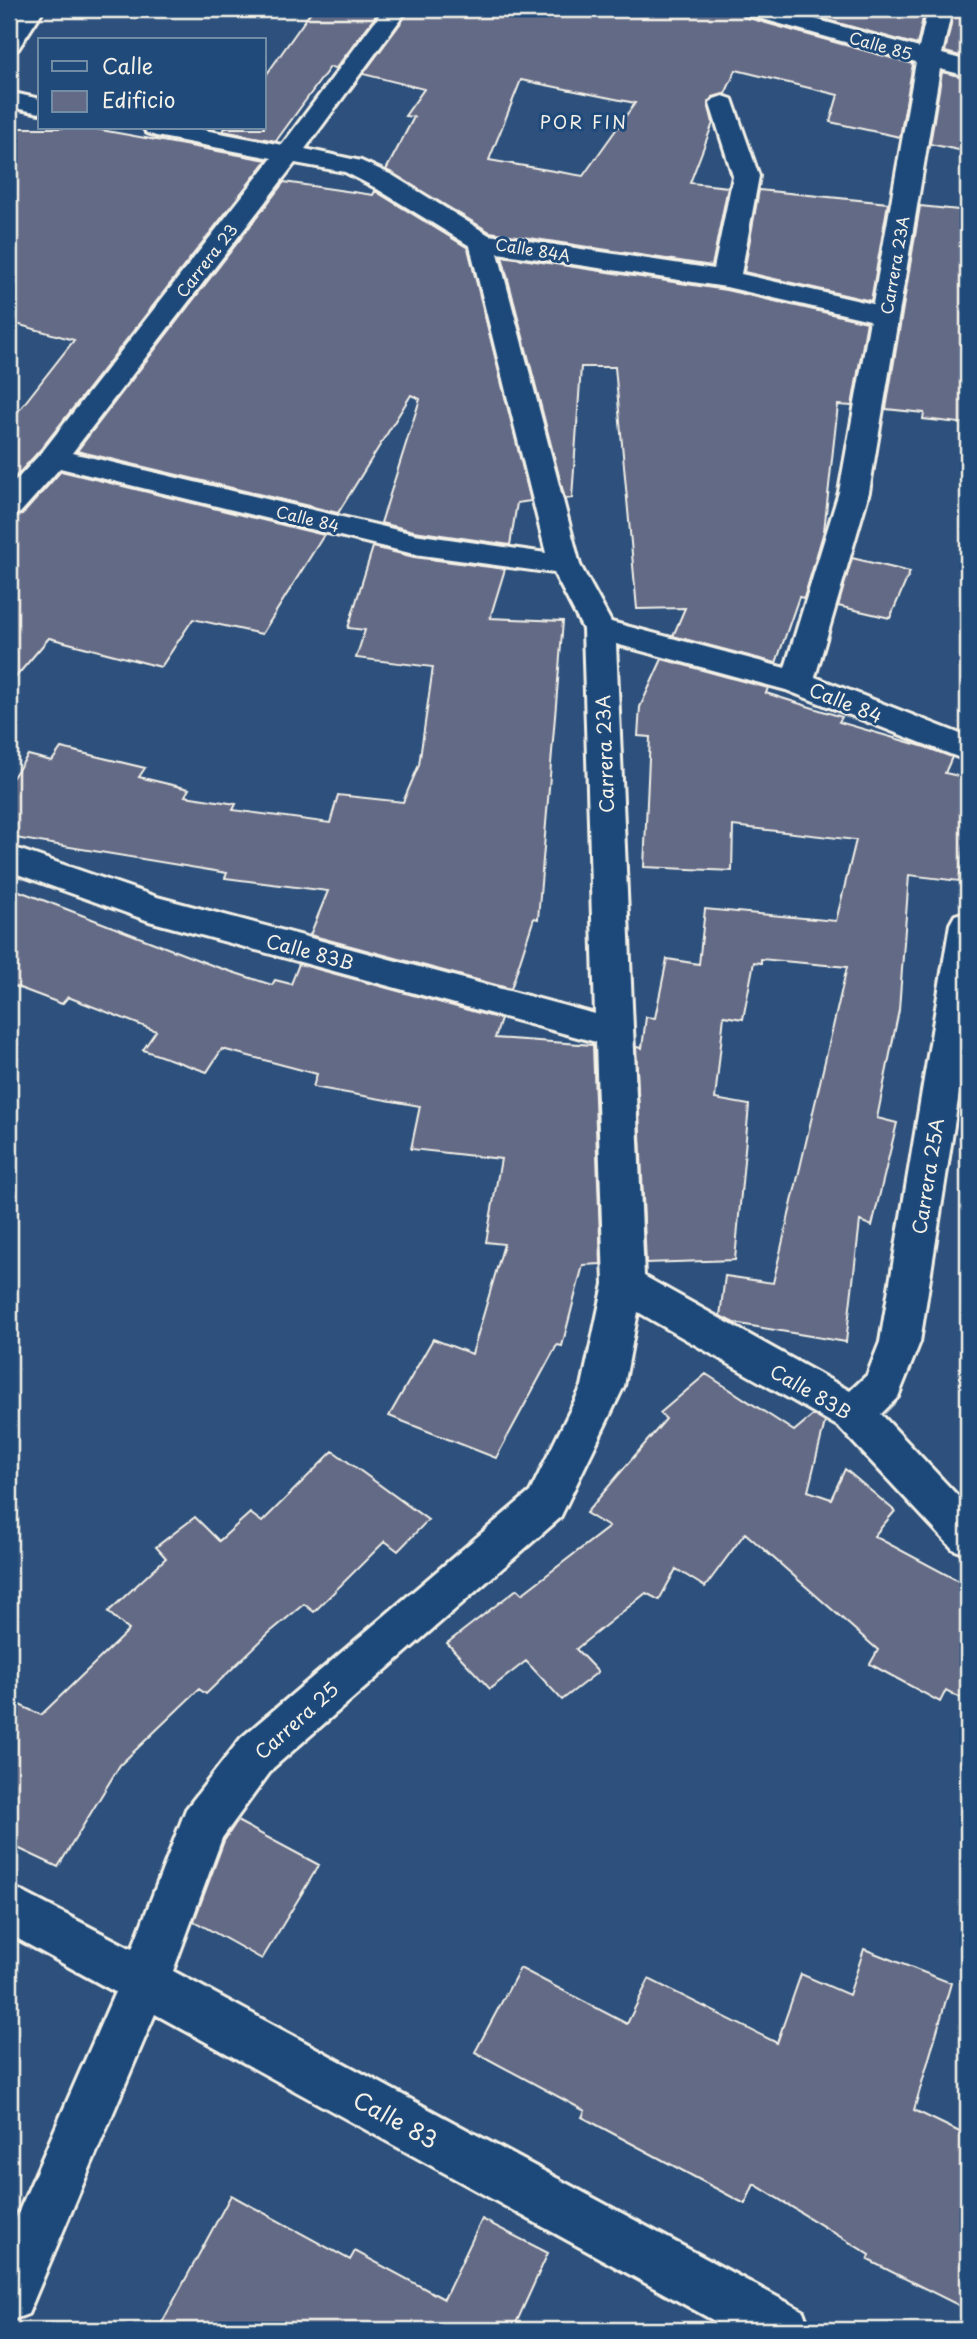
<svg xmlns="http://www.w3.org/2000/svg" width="977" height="2339" font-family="'Playpen Sans',sans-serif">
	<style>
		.building { fill: #636a86; stroke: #f4f1e8; stroke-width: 2; fill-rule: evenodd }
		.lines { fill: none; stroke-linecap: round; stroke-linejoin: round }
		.minor-casing { stroke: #f4f1e8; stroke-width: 6 }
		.minor { fill: #1f4a7a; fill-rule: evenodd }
		.labels { text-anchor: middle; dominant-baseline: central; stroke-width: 6; stroke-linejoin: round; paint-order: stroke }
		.far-street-label { font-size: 16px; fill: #f4f1e8; stroke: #1f4a7a }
		.far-neighbourhood-label { font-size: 18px; letter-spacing: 2px; fill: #f4f1e8; stroke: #1f4a7a }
		.street-label { font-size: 19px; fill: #f4f1e8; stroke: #1f4a7a }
		.near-street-label { font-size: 23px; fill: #f4f1e8; stroke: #1f4a7a }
	</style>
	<rect width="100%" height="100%" fill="#2d507c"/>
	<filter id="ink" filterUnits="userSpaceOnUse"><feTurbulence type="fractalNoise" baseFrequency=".0143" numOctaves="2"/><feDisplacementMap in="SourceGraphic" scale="14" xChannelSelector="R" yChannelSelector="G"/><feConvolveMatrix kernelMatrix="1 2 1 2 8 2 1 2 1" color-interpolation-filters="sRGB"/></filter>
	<g filter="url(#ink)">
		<path class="building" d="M313,9h68l-45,59 -6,-1 -54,74 -53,-10 2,-3h39v-50z
			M411,9h327l6,8 169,47 -13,73 -70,-15 8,-27 -102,-25 -11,24 -12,3 -5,5 5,21 -23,60 38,4 -16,79 -222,-34 -104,-62 28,-53 -9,-1 19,-27 -61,-15zM521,80l114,23 -52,73 -94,-16z
			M788,9h137l-8,36z
			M954,9h14v49l-23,-6z
			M942,72l26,6v74l-38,-8z
			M9,128h81l177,32 -226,289 -32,35v-61l65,-83 -65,-18z
			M284,182l89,13 2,-4 93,57 63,253 -14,2 -7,42 -96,-14 -33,-8 39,-124 -9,-4 -73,118 -261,-62z
			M759,190l129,13 -17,98 -127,-29z
			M920,206l48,5v213l-45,-5 1,-6 -38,-4z
			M502,256l224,34 141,32 -15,84 -14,-1 -14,126 -20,67 -5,-1 -23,66 -103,-27 12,-28 -48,1 -22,-242h-34l-9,131 -7,1z
			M61,471l263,64 -62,99 -69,-15 -32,48 -112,-29 -40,47v-168l13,-2z
			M373,547l41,10 91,12 -15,49 73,3 -25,298 -4,-1 -23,71 -201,-54 18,-44 -103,-13 2,-5 -218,-36v-54l19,-28 24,6 9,-13 84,20 -6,9 50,12 -4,7 51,8 -3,6 97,13 8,-28 65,7 16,-37 14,-98 -77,-9 9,-28 -17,-2z
			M852,558l58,14 -20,46 -52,-12z
			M662,659l106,29 -2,5 76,24 -3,5 86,25 27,10 -7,16 23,5v35l-9,68 -50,-6 -10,135 -22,108 20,5 -25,103 -12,-5 -14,121 -112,-19 -14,-7 5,-40 48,7 74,-316 -86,-8v4l-7,-1 -11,57 -19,-3 -9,83 34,6 -14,155 -89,3 -10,-216 6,1 4,-31 9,1 12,-59 32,5 6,-55 131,12 20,-81 -123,-14 -1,45 -88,-4 6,-130 -12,-1 2,-29z
			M9,887l205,79 58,19 3,-5 16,4 8,-20 202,55 -6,19 98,7 8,219 -18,1 -21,81 -5,-1 -61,113 -107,-42 44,-77 39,15 32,-110 -18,-2 15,-83 -90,-10 9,-43 -107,-19 4,-13 -95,-25 -15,23 -64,-22 13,-19 -88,-34 -6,7 -53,-20z
			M706,1374l88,57 19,-16 12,7 -17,69 23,8 14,-30 50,42 -21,25 94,50v116l-22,-12 -6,12 -70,-38 8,-14 -133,-117 -40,54 -29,-18 -17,31 -13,-7 -70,56 22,23 -36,28 -36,-39 -36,28 -43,-46 70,-54 5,5 87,-67 -23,-14 80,-94 -6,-6z
			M333,1451l95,69 -30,31 -13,-10 -71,71 -10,-8 -35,29 -63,61 -7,-5 -79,76 -62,102 -49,-23v-144l32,15 88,-85 -21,-18 58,-54 -10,-11 39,-30 24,24 31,-28 12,9z
			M237,1821l82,44 -57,94 -68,-38 30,-80z
			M864,1949l87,34 -37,127 54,26v174l-100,-50 2,-5 -116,-71 -9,20 -163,-87 3,-6 -110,-59 45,-84 107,56 22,-45 128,64 24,-69 48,21z
			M231,2195l119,65 5,-9 89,48 38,-80 66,34 -35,77h-355z"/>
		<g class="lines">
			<g class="minor-casing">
				<path id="minor" d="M20,9h24l-26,40 -9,2v-25z
					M384,9h24l-103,140 56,12 31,14 97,60 225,34 19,-93 -23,-72 4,-5 9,-3 9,3 27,77 -18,98 132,30 43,-242 -171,-48 -4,-5h38l140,39 9,-39h24l-10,45 26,7v15l-28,-7 -71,423 -54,185 153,60v24l-182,-71 -170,-46 28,632 206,115 17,-16 13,-33 70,-418 5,-9 13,-4v125l-48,306 -22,55 -17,17 87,93v48l-15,-6 -114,-122 -201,-115 -14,74 -64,132 -287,250 -51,70 -49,133 630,340 7,19h-79l-576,-316 -127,300 -19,7v-87l106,-242 -106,-58v-49l123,64 54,-140 55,-71 289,-246 52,-106 22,-102 -8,-242 -447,-121 -140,-50v-25l148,51 438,117 -12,-385 -29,-56 -140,-19 -354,-86 -40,45 -11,2v-27l34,-37 229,-293 -116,-22 -9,-3 -4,-5h51l88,17zM295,163l50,9 29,15 96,59 76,307 -132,-19 -342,-81zM498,253l228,34 144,33 -31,172 -54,176 -174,-46 -31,-57z
					M9,92l31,7v14l-31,-6z"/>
			</g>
			<use href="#minor" class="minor"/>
		</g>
	</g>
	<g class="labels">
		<g class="far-street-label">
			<text transform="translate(881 45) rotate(16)">Calle 85</text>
			<text transform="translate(533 249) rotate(9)">Calle 84A</text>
			<text transform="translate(206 260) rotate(-52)">Carrera 23</text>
			<text transform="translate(894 265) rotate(-80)">Carrera 23A</text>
			<text transform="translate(308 518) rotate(14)">Calle 84</text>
		</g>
		<g class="far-neighbourhood-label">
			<text x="584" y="121">POR FIN</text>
		</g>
		<g class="street-label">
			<text transform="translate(846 702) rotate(22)">Calle 84</text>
			<text transform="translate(604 754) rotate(-92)">Carrera 23A</text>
			<text transform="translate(310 951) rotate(15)">Calle 83B</text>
			<text transform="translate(927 1176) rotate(-81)">Carrera 25A</text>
			<text transform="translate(811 1391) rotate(30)">Calle 83B</text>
			<text transform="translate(296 1720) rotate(-42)">Carrera 25</text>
		</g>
		<g class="near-street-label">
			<text transform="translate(396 2119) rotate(29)">Calle 83</text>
		</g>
	</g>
	<rect width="977" height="2339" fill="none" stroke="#1f4a7a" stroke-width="35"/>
	<rect x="18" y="18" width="942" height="2304" fill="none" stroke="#f4f1e8" stroke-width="2.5" filter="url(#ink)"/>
	<rect x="38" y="38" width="228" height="91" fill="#1f4a7a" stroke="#748da6" stroke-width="2"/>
	<rect x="52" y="61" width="35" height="10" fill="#1f4a7a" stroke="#748da6" stroke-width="2"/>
	<text x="102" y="74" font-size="21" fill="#f4f1e8">Calle</text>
	<rect x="52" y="91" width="35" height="21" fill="#636a86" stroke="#748da6" stroke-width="2"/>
	<text x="102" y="108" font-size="21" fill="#f4f1e8">Edificio</text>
</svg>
